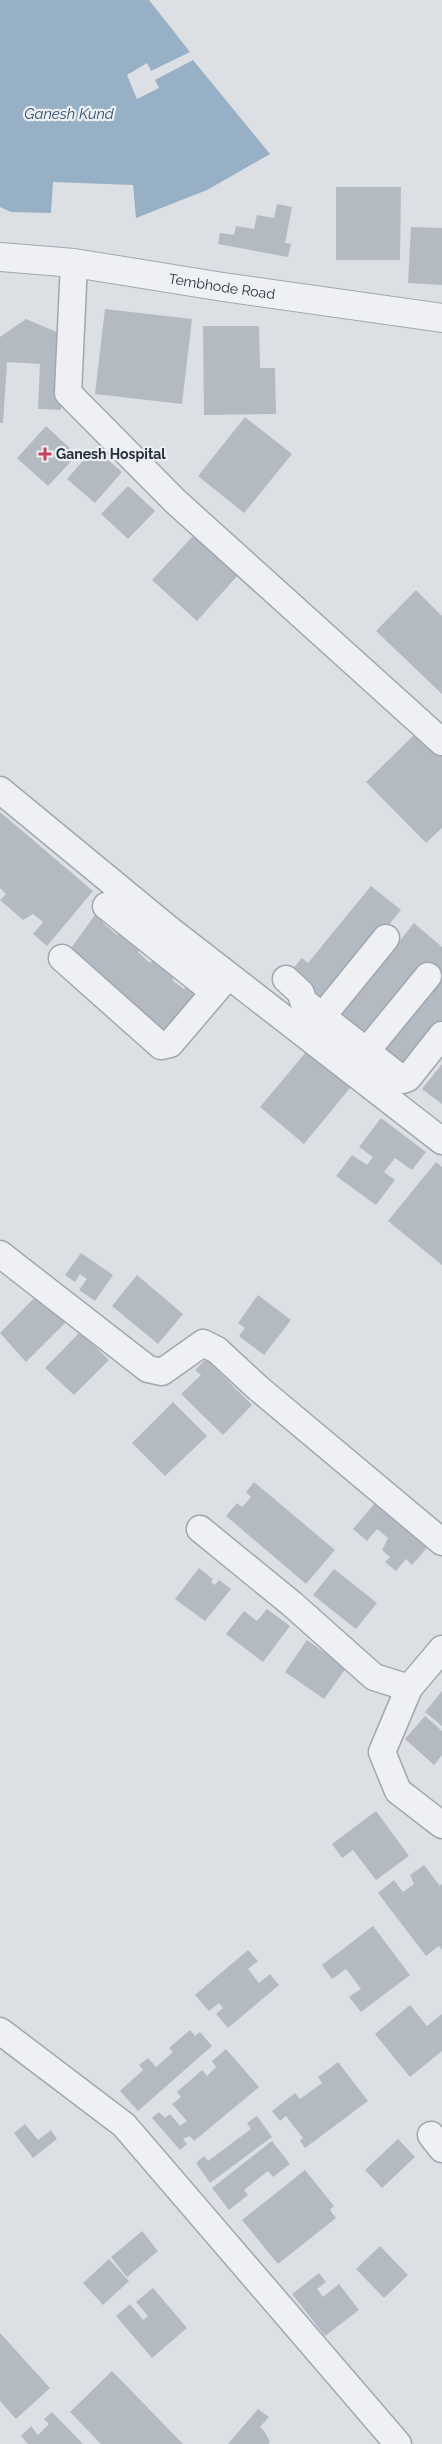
<svg xmlns="http://www.w3.org/2000/svg" width="442" height="2444" font-family="Raleway,sans-serif">
	<style>
		.water { fill: #97b0c5 }
		.building { fill: #b3bac2 }
		.lines { fill: none; stroke-linecap: round; stroke-linejoin: round }
		.minor-casing { stroke: #a2a7af; stroke-width: 29 }
		.tertiary-casing { stroke: #a2a7af; stroke-width: 30 }
		.minor { stroke: #eef0f4; stroke-width: 26 }
		.tertiary { stroke: #eef0f4; stroke-width: 28 }
		.poi-dot { fill: #c84360; stroke: #ebeff3; stroke-width: 2 }
		.labels { text-anchor: middle; dominant-baseline: central; stroke-width: 4.5; stroke-linejoin: round; paint-order: stroke }
		.street-label { font-size: 14px; fill: #262f3b; stroke: #ebeff3 }
		.poi-label { font-size: 14px; font-weight: bold; fill: #262f3b; stroke: #ebeff3; text-anchor: start }
		.water-label { font-size: 15px; font-style: italic; fill: #32506d; stroke: #ebeff3 }
	</style>
	<rect width="100%" height="100%" fill="#dce0e5"/>
	<path class="water" d="M0,0h149l41,52 -39,19 -4,-8 -20,12 10,24 22,-11 -4,-8 38,-20 77,94 -63,36 -71,28 -3,-33 -80,-3 -2,31 -40,-1 -11,-5z"/>
	<path class="building" d="M336,187h65l-1,73h-64z
		M277,204l15,3 -7,36 6,1 -3,13 -70,-13 2,-11 14,2 2,-9 18,3 3,-14 17,3z
		M411,227l31,1v57l-34,-2z
		M105,309l87,10 -10,85 -87,-10z
		M26,319l40,17 -5,74 -23,-1 2,-45 -33,-2 -4,61h-3v-86z
		M203,326h56l1,42h15l1,46 -72,1z
		M245,417l47,37 -48,59 -46,-37z
		M46,426l31,29 -29,31 -31,-28z
		M94,448l28,24 -27,31 -28,-24z
		M128,486l27,25 -27,28 -27,-25z
		M194,535l44,40 -41,46 -45,-41z
		M416,590l26,26v78l-66,-63z
		M419,730l23,24v74l-16,15 -60,-61z
		M0,812l93,79 -46,55 -14,-12 10,-12 -10,-8 -10,6 -23,-20 6,-6 -6,-6z
		M371,886l30,24 -79,95 -35,-29 15,-18 6,5z
		M99,909l11,7 -7,7 14,12 9,-11 21,17 -9,11 12,11 5,-6 22,18 -5,5 12,9 9,-10 14,12 -42,48 -98,-85z
		M414,923l28,24v78l-38,50 -30,-21 67,-82 -12,-9 -61,74 -27,-22z
		M306,1052l44,36 -46,56 -44,-37z
		M442,1064v40l-20,-15z
		M381,1118l45,34 -14,18 -17,-12 -11,14 11,8 -19,25 -40,-29 16,-21 15,10 6,-8 -14,-10z
		M436,1162l6,5v98l-54,-44z
		M81,1253l32,22 -18,26 -16,-11 8,-11 -7,-5 -5,8 -10,-7z
		M137,1275l46,39 -25,30 -46,-38z
		M40,1292l28,28 -42,42 -26,-29z
		M258,1295l33,25 -27,35 -25,-19 6,-8 -7,-5z
		M80,1332l29,28 -35,35 -29,-27z
		M206,1359l46,46 -29,30 -42,-41 20,-19 -6,-5z
		M173,1402l34,34 -42,40 -33,-33z
		M254,1482l81,68 -29,34 -80,-68 11,-13 5,4 9,-10 -5,-5z
		M381,1496l53,44 -22,25 -6,-6 -10,12 -11,-9 5,-5 -8,-7 6,-12 -11,-9 -10,12 -14,-12z
		M199,1568l14,11 -2,3 4,3 4,-5 12,9 -26,32 -30,-22z
		M334,1569l43,34 -21,26 -43,-34z
		M267,1609l23,17 -27,36 -37,-28 18,-23 13,10z
		M307,1640l39,28 -22,31 -39,-27z
		M442,1691v35l-17,-14z
		M425,1716l17,15v24l-8,10 -29,-26z
		M376,1811l33,45 -33,24 -23,-30 -11,8 -10,-14z
		M424,1865l16,21 2,-2v66l-3,-4 -13,10 -48,-63 16,-13 9,12 11,-8 -4,-9z
		M373,1926l37,49 -49,37 -12,-15 12,-8 -15,-20 -14,10 -10,-14z
		M248,1950l10,11 -10,8 11,14 11,-9 9,11 -51,43 -12,-14 7,-6 -4,-5 -10,8 -14,-16z
		M410,2005l17,21 15,-12v37l-32,26 -35,-43z
		M190,2030l5,6 5,-4 12,14 -74,65 -18,-20 23,-21 -4,-5 9,-7 8,9 17,-15 -4,-4z
		M226,2049l33,38 -65,54 -4,-5 -7,3 4,5 -7,6 -28,-32 7,-6 6,6 5,-4 10,12 7,-5 -15,-17 9,-7 -4,-5 25,-22 5,6 9,-9 -4,-6z
		M338,2062l30,39 -63,47 -5,-7 3,-3 -17,-22 -6,5 -8,-10 23,-18 5,6 22,-16 -4,-6z
		M257,2116l15,21 -62,46 -14,-20 8,-7 4,5 43,-32 -4,-6z
		M25,2124l13,16 13,-10 6,9 -24,19 -19,-25z
		M398,2139l17,18 -33,31 -17,-18z
		M272,2141l18,23 -17,13 -5,-6 -24,19 4,5 -19,15 -17,-22z
		M305,2170l29,36 -4,4 6,8 -58,46 -36,-44z
		M142,2231l16,20 -31,26 -16,-20z
		M380,2246l28,29 -24,23 -28,-29z
		M109,2259l20,22 -26,24 -20,-22z
		M319,2273l7,9 -9,7 6,8 16,-13 20,26 -34,26 -33,-42z
		M153,2288l34,40 -35,30 -36,-42 14,-12 13,16 5,-4 -12,-14z
		M0,2333l50,55 -34,31 -16,-18z
		M112,2371l71,73h-82l-31,-32z
		M258,2409l11,8 -9,10 5,5 5,10 -2,2h-40z
		M52,2412l31,32h-55l-7,-8 10,-10 7,9 11,-11 -5,-5z"/>
	<g class="lines">
		<g class="minor-casing">
			<path id="minor" d="M74,263l-6,130 107,108 267,241
				M0,790l170,140 272,211
				M106,906l108,86
				M62,958l99,88 9,-2 58,-68
				M286,979l15,14 2,8 100,79 5,-2 34,-43
				M312,1029l74,-91
				M355,1065l73,-89
				M0,1254l148,115 14,3 41,-29 14,7 41,38 184,154
				M200,1529l92,75 82,73 35,11 33,-39
				M409,1688l-27,64 16,39 44,34
				M0,2031l124,94 274,319
				M431,2135l11,14"/>
		</g>
		<g class="tertiary-casing">
			<g id="tertiary">
				<path id="s1" d="M0,257l74,6 149,24 219,31"/>
			</g>
		</g>
		<use href="#minor" class="minor"/>
		<use href="#tertiary" class="tertiary"/>
	</g>
	<path class="poi-dot" d="M42.5 446.5h5v5h5v5h-5v5h-5v-5h-5v-5h5z"/>
	<g class="labels">
		<g class="street-label">
			<text stroke="none"><textPath href="#s1" startOffset="224">Tembhode Road</textPath></text>
		</g>
		<g class="poi-label">
			<text x="56" y="454">Ganesh Hospital</text>
		</g>
		<g class="water-label">
			<text x="69" y="114">Ganesh Kund</text>
		</g>
	</g>
</svg>
